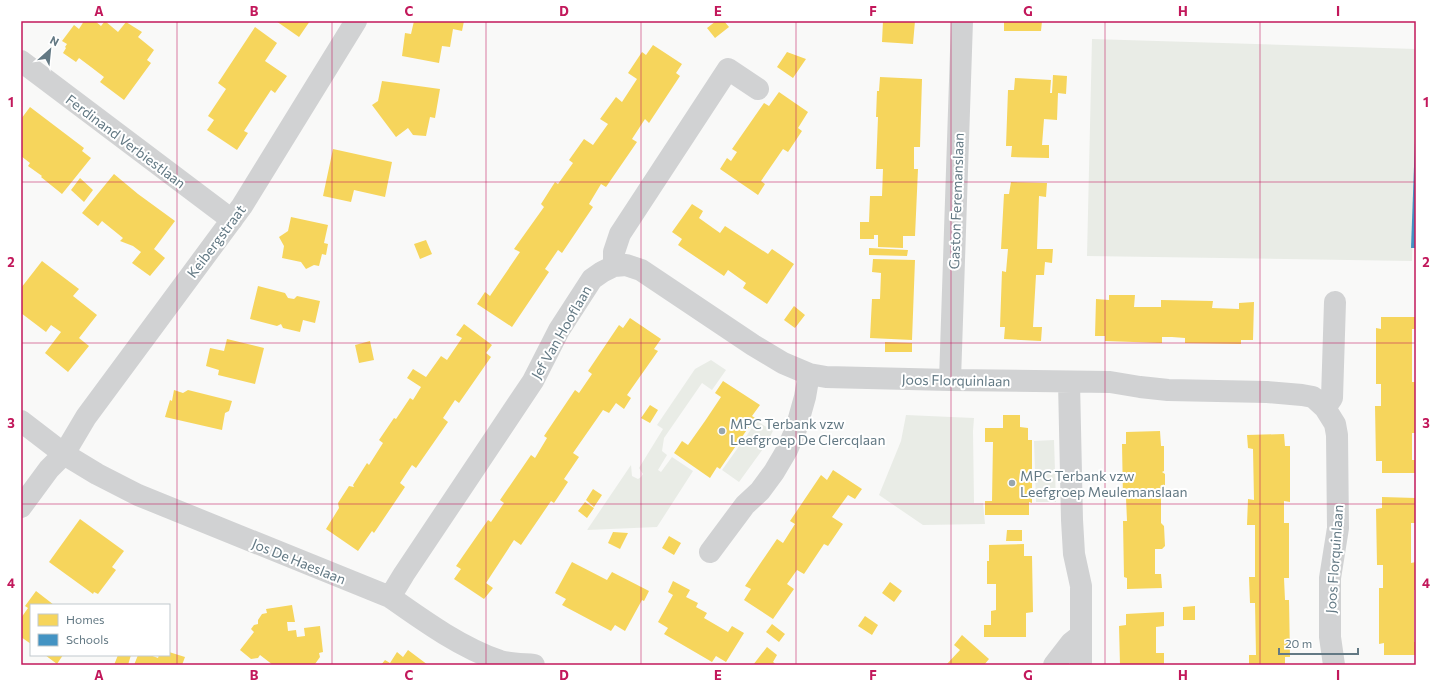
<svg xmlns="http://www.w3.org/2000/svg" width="1437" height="686" font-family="Commissioner,sans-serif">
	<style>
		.green { fill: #e9ece6 }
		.homes { fill: #f6d55c }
		.schools { fill: #4393c3 }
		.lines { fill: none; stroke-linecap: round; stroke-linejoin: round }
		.minor { stroke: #d1d2d3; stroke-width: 22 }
		.grid { fill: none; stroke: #c2185b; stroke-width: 1; stroke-opacity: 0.55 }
		.poi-dot { fill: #98a6ad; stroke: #fff; stroke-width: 1.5 }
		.labels { text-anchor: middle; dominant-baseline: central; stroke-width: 4; stroke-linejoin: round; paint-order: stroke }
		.street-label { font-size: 14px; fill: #637984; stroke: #fff }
		.poi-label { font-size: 14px; fill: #637984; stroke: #fff; text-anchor: start }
		.neatline { fill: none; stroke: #c2185b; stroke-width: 1.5 }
		.grid-label { font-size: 13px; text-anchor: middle; font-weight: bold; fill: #c2185b }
	</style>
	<rect width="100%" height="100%" fill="#f9f9f8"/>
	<path class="green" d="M1092,39l324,10v62l-4,150 -325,-5z
		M711,360l15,10 -14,20 -10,-7 -38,55 -2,13 5,4 -9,15 3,2 11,-15 21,14 -36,56 -70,3 44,-65 1,11 6,3 3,-2 2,-3 -4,-6 24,-39 -6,-4 38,-56z
		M906,415l68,3 -1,13 1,72h9l2,21 -62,1 -44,-30 22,-54z
		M757,421l16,10 -8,15 -26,36 -17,-12z
		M1054,440l2,62h-20l-2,-61z"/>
	<path class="homes" d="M84,21h11l6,5 4,-5 13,11 8,-10 16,10 -4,5 16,13 -7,10 4,3 -27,37 -24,-18 4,-5 -13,-10 -12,-9 -3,4 -13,-9 3,-5 -1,-1 2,-3 -5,-3 12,-16 5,4z
		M276,21h34l-11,16z
		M414,21h50l-2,10 -9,-2 -3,18 -8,-1 -3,17 -37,-7 3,-23 6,1z
		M716,21h8l5,6 -14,11 -8,-10z
		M883,21h32l-2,23 -31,-2z
		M1004,21h38l-1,10h-37z
		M255,27l22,16 -12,18 22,15 -12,17 -4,-3 -27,41 4,2 -11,17 -30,-20 7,-10 -6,-4 18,-27 -8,-6z
		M653,45l29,19 -6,9 4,3 -31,47 -4,-4 -13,20 5,3 -31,45 -5,-3 -12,20 4,3 -31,46 -4,-3 -13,19 4,3 -37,55 -35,-23 8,-12 5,4 30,-44 -6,-3 30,-42 -3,-3 14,-22 3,2 15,-21 -4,-3 15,-21 9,6 15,-21 -8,-5 16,-22 6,5 15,-23 -9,-6 14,-21 4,3z
		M787,52l19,7 -13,19 -16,-11z
		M1053,75l14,1 -1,18 -8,-1 -1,27 -13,-1 -2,26h7v13l-38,-1 1,-11h-6l2,-56h6l1,-12 36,2 -1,13h2z
		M880,77l42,2 -2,68h-6v22h4l-3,67h-12v12l-25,-1v-12h-4v4h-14v-17h9l1,-26h12l1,-27h-7l2,-52h-2l1,-26h2z
		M382,81l58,8 -5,29 -5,-1 -4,19 -13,-1 -5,-7 -12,9 -24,-32 6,-4z
		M779,92l29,20 -10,16 4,3 -14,21 -5,-3 -22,32 4,3 -7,11 -38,-26 7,-11 4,3 6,-9 -5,-3 32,-46 5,3z
		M30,107l54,41 -2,3 9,7 -29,36 -21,-17 1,-1 -14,-10 2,-3 -9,-7v-37z
		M333,149l59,13 -7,35 -31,-7 -3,12 -28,-6z
		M114,174l24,20 37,27 -21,28 11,9 -15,18 -18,-13 9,-11 -8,-6 -13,-5 3,-3 -21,-17 -4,5 -16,-13z
		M80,178l13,12 -9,12 -13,-12z
		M1011,182l36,1 -1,14 -7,-1 -2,53h16l-1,14 -7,-1 -1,13h-8l-3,52h9l-1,14 -37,-2 1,-12h-5l2,-56 4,1 2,-23h-7l3,-55h5z
		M692,204l11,7 -4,7 21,15 5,-7 43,28 4,-5 22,15 -27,40 -24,-16 3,-5 -18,-13 -4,6 -46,-31 4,-6 -10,-7z
		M291,217l37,8 -4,18 4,1 -2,11 -4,-1 -3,12 -5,-1 -8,4 -5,-7 -19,-4 2,-12 -5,-9 9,-6z
		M426,240l6,14 -12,5 -6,-15z
		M869,248l39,2 -1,6 -38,-1z
		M873,259l42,1 -3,80 -42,-2 2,-39h8l1,-26 -9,-1z
		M42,261l37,28 -6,7 24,19 -18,23 10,8 -21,26 -23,-19 16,-21 -10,-7 -5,7 -25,-19v-25z
		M258,286l27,7 3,5 6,1 3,-3 23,5 -5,22 -12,-3 -3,12 -17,-4 -2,-4 -4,2 -27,-7z
		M1109,295h26l-1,12h27v-7l52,1 -1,7 27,1v-6l15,-1 -1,38h-12v4l-56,-1v-5l-13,-1h-10v6l-57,-2v-5h-10l1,-37 13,1z
		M794,306l11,9 -10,13 -11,-8z
		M1381,317h35v12h-4v53h4v51h-4v27h4v13h-34v-12h-6l-1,-55h6v-22h-5v-56l5,1z
		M630,318l31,21 -7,10 4,2 -31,44 4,3 -7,11 -8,-6 -7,10 -6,-3 -30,43 6,4 -15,22 4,3 -14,21 -3,-2 -30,44 -7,-5 -28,43 7,5 -9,11 -30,-20 7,-10 -5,-3 32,-46 3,2 13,-19 -4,-3 31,-45 4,3 12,-20 -3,-2 31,-46 4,3 13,-19 -4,-3 31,-46 4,3z
		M464,324l28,21 -6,8 5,4 -32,46 -4,-3 -12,18 5,4 -32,46 -4,-3 -12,18 5,4 -31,46 -2,-2 -14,20 -32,-22 13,-21 -1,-5 11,-17 5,1 -1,-2 14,-22 2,2 14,-22 -4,-3 15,-22 2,1 14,-21 3,2 8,-13 -14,-9 6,-9 13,8 15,-21 6,4 15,-22 -6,-3z
		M227,339l37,9 -9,36 -37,-9 1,-5 -13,-4 4,-18 14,3z
		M370,341l4,19 -15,3 -4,-18z
		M885,342l27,1v9h-27z
		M723,381l37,24 -8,11 3,2 -35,51 -3,-2 -7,11 -36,-25 8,-12 6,4 17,-24 16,-24 -6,-4z
		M174,390l9,3 5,-3 44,11 -3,10 -4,2 -3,17 -57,-13 5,-17 2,1z
		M650,405l8,5 -8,13 -9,-5z
		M1003,415h17v12l8,1v12h4v63l-3,-1v13h-44v-14h7l1,-59h-8v-14h18z
		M1160,431l1,15h3v25l-2,1 3,2v20l-4,3v26l3,3 1,20 -3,3h-7v25h6l1,14 -35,1v-11l-3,-1 -1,-56h4l-1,-23h-3l-1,-54h4v-12z
		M1284,434l1,12h5v56l-6,-1v22h5v55h-5l1,22h4l1,57h-5v8h-36v-10h7l-1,-52h-5l-1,-26h6v-52h-8l1,-26 6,1 -1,-51 -5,-1 -1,-13z
		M833,470l29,19 -7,10 -7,-4 -16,22 11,7 -15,22 -4,-2 -20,30 -7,-4 -10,14 7,5 -21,30 -29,-19 7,-11 -6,-3 32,-47 6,4 12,-19 -5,-3 31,-46 6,5z
		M593,489l9,6 -8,12 -8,-7z
		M1382,497l34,1v25h-5v40l5,-1v28h-2v52h2v13h-32v-12l-5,1v-56h4v-23h-6l-1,-56 6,-1z
		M585,502l9,6 -7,10 -9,-7z
		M80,519l44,32 -12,16 4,3 -18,24 -4,-2 -1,2 -4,-3 -40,-29z
		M1007,530h15v11h-16z
		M613,532l15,1 -8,16 -12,-6z
		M669,536l12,7 -7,12 -12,-7z
		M1024,544v12h8l1,56 -7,1v24h-42v-12h7v-14l5,-1v-26h-9v-23h2v-16z
		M572,562l35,18 5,-8 37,19 -5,10 -2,-1 -17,31 -10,-6 -4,6 -49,-26 4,-6 -11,-6z
		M673,581l17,9 -4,7 12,6 -2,4 11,6 -3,5 24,14 4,-6 12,7 -18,29 -10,-6 -4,6 -48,-28 4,-6 -10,-6 15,-27 -5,-3z
		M890,582l12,9 -8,11 -12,-9z
		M36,591l18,14h-23v39l-10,-7v-19l7,-10 -3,-2z
		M292,605l3,17h-8l1,9 8,-1 1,7 8,-1 -1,-8 16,-2 3,26 -4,1 1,4 -5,7 -42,1 -13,-10 -2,3 -7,1 -11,-9 14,-18 -3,-3 3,-4 4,-1v-4l4,-6 5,-1 -1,-4z
		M1195,606v14h-12v-13z
		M1164,612v14l-8,1v26h8v12h-44l-1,-39 7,-1v-11z
		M865,616l13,9 -6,10 -14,-9z
		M772,624l13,10 -6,8 -13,-10z
		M962,635l27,24 -5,6h-38l14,-15 -6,-5z
		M767,647l10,8 -4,7 4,3h-24z
		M408,650l20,15h-47l4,-5 5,3 7,-11 6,5z
		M169,652l16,5 -3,8h-48l4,-10h12l8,3 1,-3h10z
		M45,655h18l-6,9z
		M118,655h13l-3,10h-14z"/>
	<path class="schools" d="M1415,139h1v109h-5z"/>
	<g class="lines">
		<path class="minor" d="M21,61l211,159
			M614,266v-14l6,-18 108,-165 30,20
			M950,380l12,-359
			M1069,382l3,138 2,34 7,32v79
			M1325,408l7,-10 3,-96
			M21,421l43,33 33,20 41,21 252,102c34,24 70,50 110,64 10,3 23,3 34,4
			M21,507l28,-38 15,-15 22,-37 156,-211 114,-185
			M710,552l35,-47 15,-14 14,-19 13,-22 9,-21 9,-32 4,-23
			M390,597l14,-23 129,-193 26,-51 33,-51 10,-7 12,-6 12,-1 15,5 112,75 30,18 26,11 17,3 124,3 160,2 30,5 28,3 99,2 35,3 11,2 12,11 10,16 2,11 1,93 -8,50v59l4,28
			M1054,665l17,-22 9,-7"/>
	</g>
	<path class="grid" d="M177,21v644M332,21v644M486,21v644M641,21v644M796,21v644M951,21v644M1105,21v644M1260,21v644M21,182h1395M21,343h1395M21,504h1395"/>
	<g class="poi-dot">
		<circle cx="722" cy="431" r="4"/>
		<circle cx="1012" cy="483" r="4"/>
	</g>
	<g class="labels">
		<g class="street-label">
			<text transform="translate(126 141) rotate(37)">Ferdinand Verbiestlaan</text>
			<text transform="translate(956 201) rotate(-88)">Gaston Feremanslaan</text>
			<text transform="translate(216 241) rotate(-53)">Keibergstraat</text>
			<text transform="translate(561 332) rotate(-60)">Jef Van Hooflaan</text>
			<text transform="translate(956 380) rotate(1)">Joos Florquinlaan</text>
			<text transform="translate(1334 559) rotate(-86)">Joos Florquinlaan</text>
			<text transform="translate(299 561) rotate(22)">Jos De Haeslaan</text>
		</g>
		<g class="poi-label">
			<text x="730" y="423">MPC Terbank vzw<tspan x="730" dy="16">Leefgroep De Clercqlaan</tspan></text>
			<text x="1020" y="475">MPC Terbank vzw<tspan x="1020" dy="16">Leefgroep Meulemanslaan</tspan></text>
		</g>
	</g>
	<rect width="1437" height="686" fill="none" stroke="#ffffff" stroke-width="44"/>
	<rect x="30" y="604" width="140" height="52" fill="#ffffff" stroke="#c1c9ce"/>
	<rect x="38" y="614" width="20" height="12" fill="#f6d55c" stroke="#c1c9ce"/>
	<text x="66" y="624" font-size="12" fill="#637984">Homes</text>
	<rect x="38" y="634" width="20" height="12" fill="#4393c3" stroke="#c1c9ce"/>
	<text x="66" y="644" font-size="12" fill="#637984">Schools</text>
	<g transform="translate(50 50) rotate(27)" stroke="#ffffff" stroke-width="3" paint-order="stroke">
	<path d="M0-3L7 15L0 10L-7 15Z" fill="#637984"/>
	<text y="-6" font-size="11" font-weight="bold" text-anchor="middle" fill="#637984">N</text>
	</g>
	<path d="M1279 648v6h79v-6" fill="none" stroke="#637984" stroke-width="2"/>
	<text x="1285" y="648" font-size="12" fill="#637984" stroke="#ffffff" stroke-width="3" paint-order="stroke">20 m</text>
	<rect x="22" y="22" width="1393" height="642" class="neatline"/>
	<g class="grid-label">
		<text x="99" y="16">A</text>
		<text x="254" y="16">B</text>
		<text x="409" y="16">C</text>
		<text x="564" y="16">D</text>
		<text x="718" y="16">E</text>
		<text x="873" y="16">F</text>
		<text x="1028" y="16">G</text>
		<text x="1183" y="16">H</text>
		<text x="1338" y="16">I</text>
		<text x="11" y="107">1</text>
		<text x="1426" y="107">1</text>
		<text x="11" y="267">2</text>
		<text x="1426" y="267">2</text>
		<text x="11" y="428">3</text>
		<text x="1426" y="428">3</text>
		<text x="11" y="588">4</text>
		<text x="1426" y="588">4</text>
		<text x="99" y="680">A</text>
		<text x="254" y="680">B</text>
		<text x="409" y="680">C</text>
		<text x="564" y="680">D</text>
		<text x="718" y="680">E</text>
		<text x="873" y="680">F</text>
		<text x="1028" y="680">G</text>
		<text x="1183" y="680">H</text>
		<text x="1338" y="680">I</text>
	</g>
</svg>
